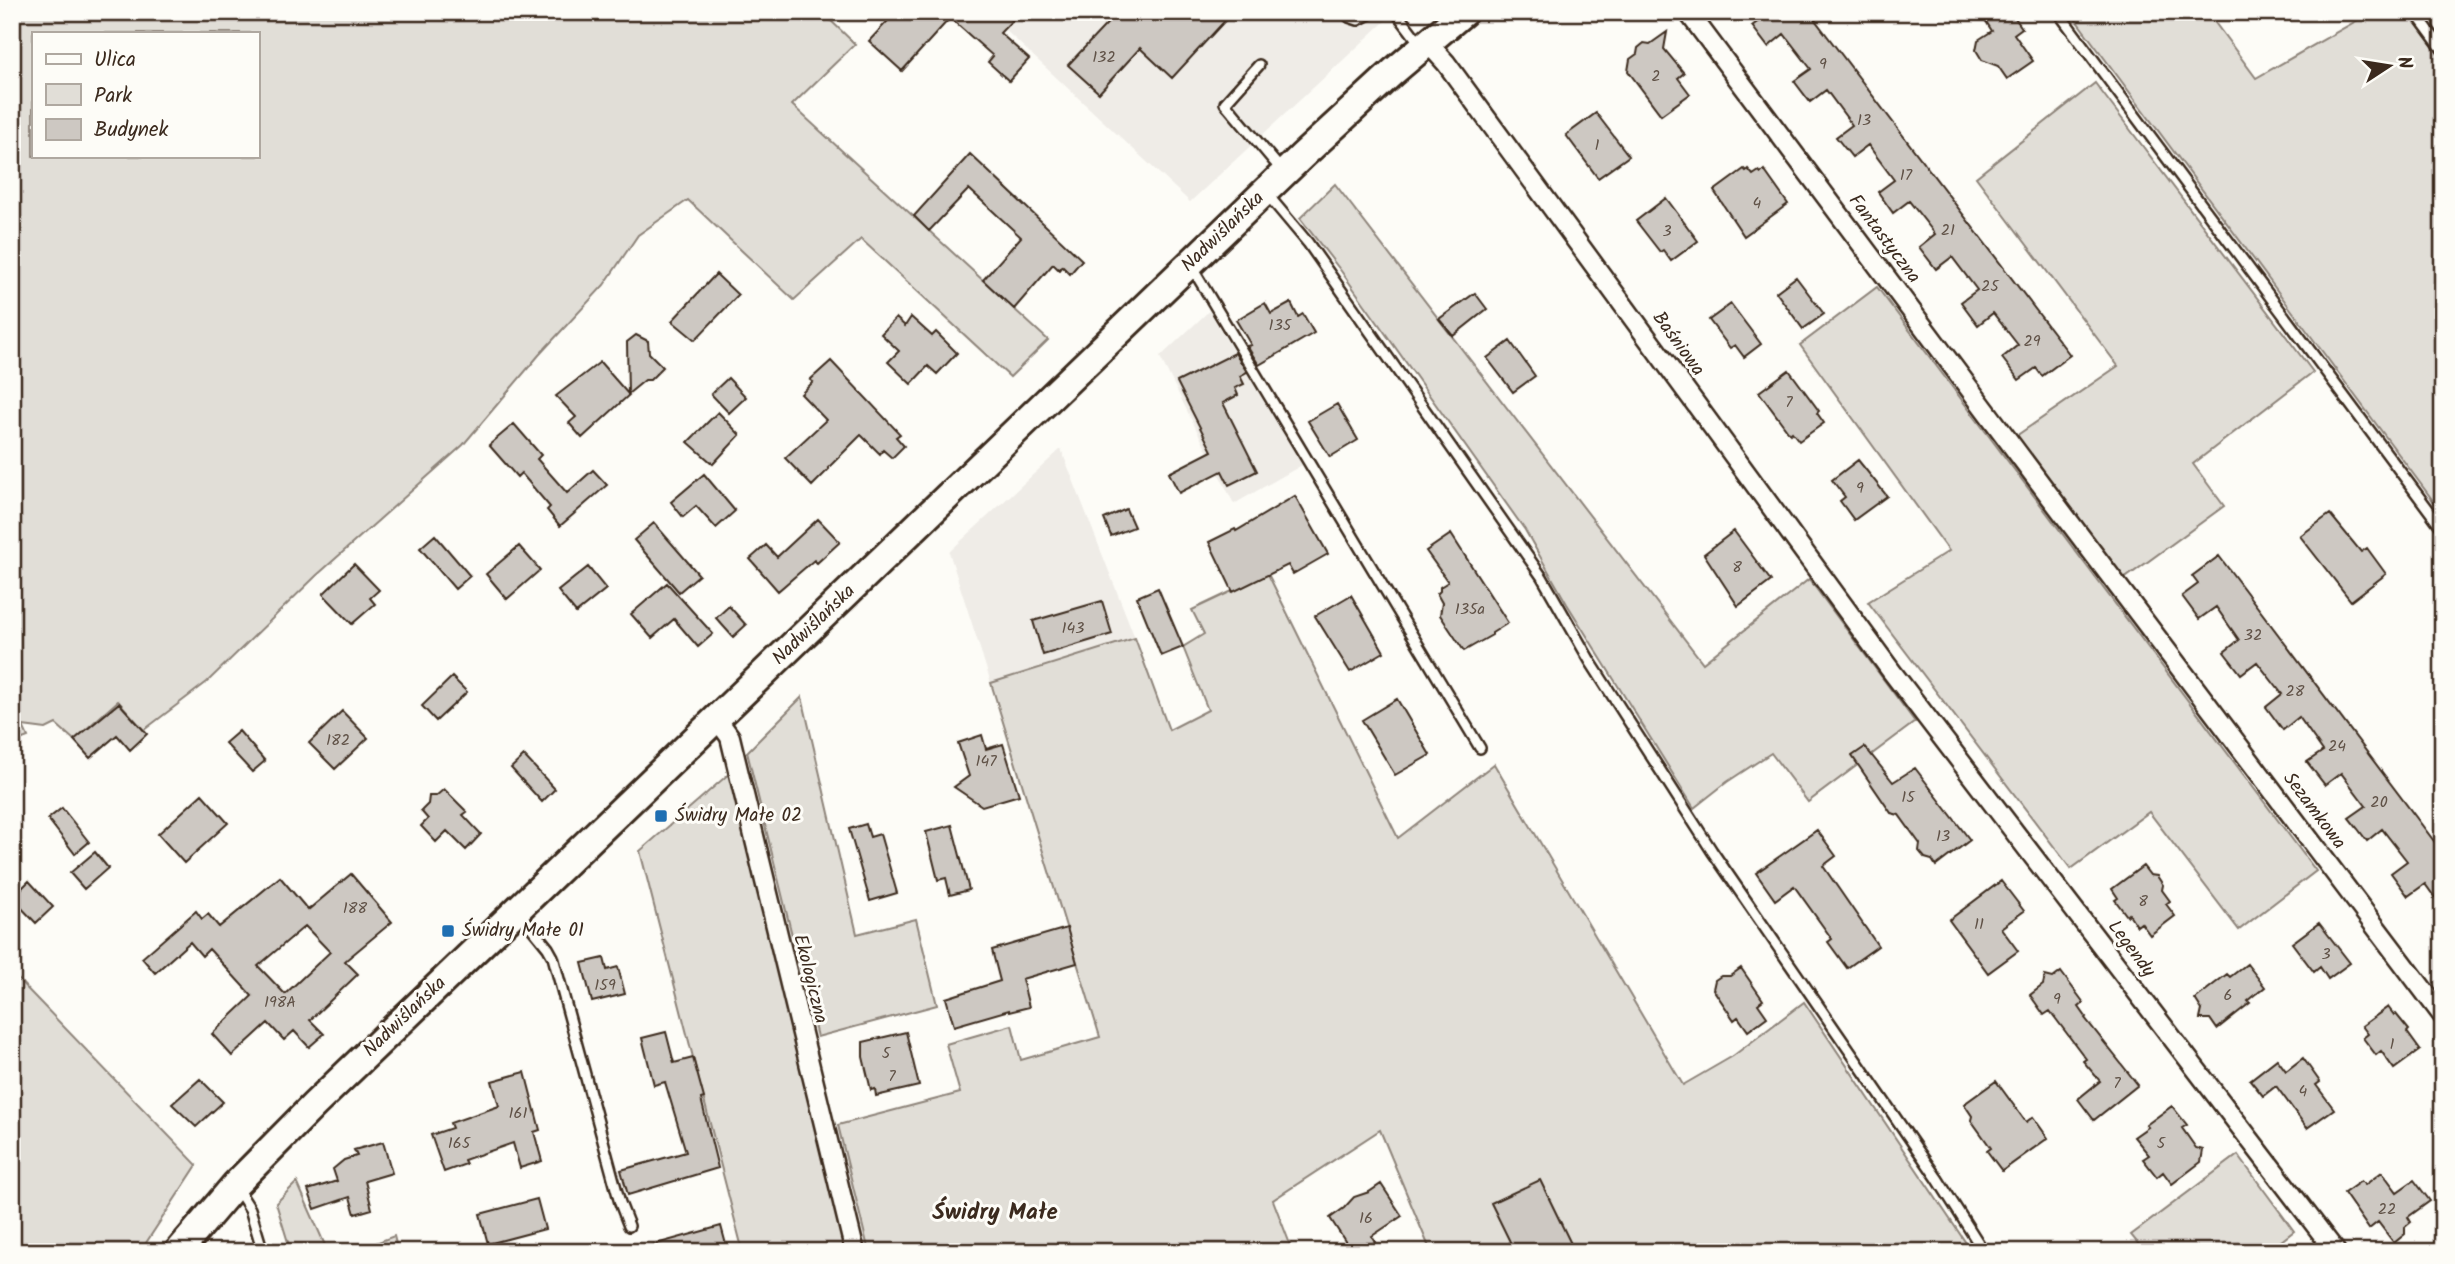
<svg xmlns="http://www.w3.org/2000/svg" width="2455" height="1264" font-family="Kalam,sans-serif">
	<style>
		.built { fill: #efece7 }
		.green { fill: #e1ded7; stroke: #8e847a; stroke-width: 2; fill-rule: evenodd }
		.building { fill: #cdc8c2; stroke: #3b2a1e; stroke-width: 2; fill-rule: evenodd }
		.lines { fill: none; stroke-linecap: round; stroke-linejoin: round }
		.service-casing { stroke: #3b2a1e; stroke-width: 14 }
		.minor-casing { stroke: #3b2a1e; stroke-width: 23 }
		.secondary-casing { stroke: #3b2a1e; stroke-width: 32 }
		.service { stroke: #fdfcf7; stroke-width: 9 }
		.minor { stroke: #fdfcf7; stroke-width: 18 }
		.secondary { stroke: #fdfcf7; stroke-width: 26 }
		.poi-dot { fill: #1f6fb2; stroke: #fdfcf7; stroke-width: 2.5 }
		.labels { text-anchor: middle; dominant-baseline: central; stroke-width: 6; stroke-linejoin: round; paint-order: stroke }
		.number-label { font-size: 16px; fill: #605247 }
		.street-label { font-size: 19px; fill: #3b2a1e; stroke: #fdfcf7 }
		.poi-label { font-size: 19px; fill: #3b2a1e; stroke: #fdfcf7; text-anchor: start }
		.quarter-label { font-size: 23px; font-weight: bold; fill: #3b2a1e; stroke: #fdfcf7 }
	</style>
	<rect width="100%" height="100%" fill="#fdfcf7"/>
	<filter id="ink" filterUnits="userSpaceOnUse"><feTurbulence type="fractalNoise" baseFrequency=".0143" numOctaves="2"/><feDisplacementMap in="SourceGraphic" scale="14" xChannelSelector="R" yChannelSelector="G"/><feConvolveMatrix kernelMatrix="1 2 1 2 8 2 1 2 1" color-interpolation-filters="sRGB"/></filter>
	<g filter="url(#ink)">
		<path class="built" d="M986,12h409l-205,190z
			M1209,311l93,154 -68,39 -74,-147z
			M1061,449l74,189 -144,45 -42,-131z"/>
		<path class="green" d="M12,12h810l33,32 -63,61 256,235 -38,37 -149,-138 -67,61 -106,-100 -50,35 -34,50 -65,70 -76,90 -147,131 -109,106 -63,48 -26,-29 -44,39 -18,-16 -10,5 -23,-3 5,11 -16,6zM33,33h224v123h-224z
			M2070,12h137l49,66 116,-66h36l35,48v454z
			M2095,83l218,289 -120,92 31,42 -100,73 -108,-143 102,-70 -142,-189z
			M1335,184l368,479 106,-84 106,143 -107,80 -37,-49 -44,29 -33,26 -127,-204 -42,-74 -184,-259 -41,-53z
			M1877,287l439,584 -77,59 -90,-118 -78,57 -203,-267 81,-51 -149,-206z
			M1268,574l130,264 96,-74 189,321 50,-29 71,-54 168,250h-541l-51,-122 -107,70 20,52h-424l-31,-127 122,-32 -14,-49 66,-19 9,35 79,-23 -109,-354 144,-45 34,92 39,-20 -25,-63 21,-13 -12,-24z
			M802,697l55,237 59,-15 21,86 -120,32 -70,-285z
			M731,772l115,480h-103l-103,-401z
			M12,973l185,192 -57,87h-128z
			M2238,1155l56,76 -27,21h-122l-14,-17z
			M297,1182l31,70h-37l-15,-49z
			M394,1236l4,16h-46z"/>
		<path class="building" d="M896,12h124l-20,21 29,26 -20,22 -21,-19 5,-6 -43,-38 -48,53 -33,-30z
			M1118,12h115l-61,66 -32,-30 -41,45 -31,-28z
			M1771,12h38l261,343 -28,21 -6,-8 -17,12 -17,-22 16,-13 -25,-32 -15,12 -17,-23 16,-12 -25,-33 -16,12 -17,-22 16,-13 -26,-33 -16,12 -15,-21 16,-12 -26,-35 -16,12 -16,-20 16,-12 -26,-35 -16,12 -16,-21 17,-12 -27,-35 -16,13 -16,-21z
			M1980,12h31l11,16 -8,6 19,27 -26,18 -9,-13 -16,-6 -6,-10 2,-10 14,-9z
			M1667,32l-3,17 20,24 -6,5 12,16 -29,21 -33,-44 2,-12 7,-5 1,-6 6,-5 6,1z
			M1596,113l33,43 -31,22 -32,-43z
			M970,154l112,106 -12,14 -8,-8 -3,4 -6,-6 -39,45 -31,-29 38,-43 -52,-48 -40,42 -15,-15z
			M1744,169l2,2 2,-2 5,6 6,-4 2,2 3,-3 24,34 -44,32 -30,-45z
			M1666,198l32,43 -27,20 -8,-11 -3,2 -24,-31z
			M716,274l22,21 -43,45 -23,-19z
			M1796,277l28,37 -21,15 -27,-37z
			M1475,293l12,16 -34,27 -14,-17z
			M1265,303l6,11 20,-11 7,14 5,-3 11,19 -55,32 -12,-19 4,-1 -15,-25z
			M1731,304l30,40 -17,13 -9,-12 -5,3 -21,-28z
			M911,317l21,19 4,-4 21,21 -20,21 -9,-8 -17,18 -23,-22 11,-11 -18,-17 15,-16 9,8z
			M636,335l12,6 1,12 14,14 -13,13h-5l-17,14 -1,-52z
			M1510,341l25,35 -22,16 -26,-34z
			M1235,353l12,19 -7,4 4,8 -9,4 3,7 -15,8 34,68 -28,14 -7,-14 -43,22 -10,-20 43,-22 -35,-69z
			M831,361l69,73 -4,3 8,9 -12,12 -9,-8 -3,4 -19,-19 -33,33 1,1 -17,17 -27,-28 41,-38 -25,-26 12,-12 -3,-2z
			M600,362l29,33 -47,43 -13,-15 7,-6 -20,-21z
			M1789,370l30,41 -2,2 7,10 -25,18 -7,-9 -2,2 -31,-42z
			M728,378l18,19 -17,16 -18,-19z
			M1337,404l21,36 -28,17 -22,-36z
			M718,412l22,23 -27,29 -25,-22z
			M514,424l27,31 -4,4 30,34 26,-23 14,15 -47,41 -13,-16 3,-3 -29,-34 -4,4 -28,-32z
			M1858,460l29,36 -33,24 -14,-19 5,-4 -13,-17z
			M704,474l31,37 -19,17 -20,-22 -13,11 -12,-15z
			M1295,496l33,58 -35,20 -5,-9 -55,27 -24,-50 26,-13 1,2z
			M1126,509l8,18 -23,9 -7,-17z
			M2330,514l31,38 6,-4 19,26 -35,27 -51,-65z
			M818,519l22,23 -23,21 -3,-3 -36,31 -28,-32 16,-14 11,12z
			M654,523l45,52 -20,17 -45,-52z
			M1734,531l37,50 -33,25 -34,-52z
			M1451,534l57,89 -16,10v2l-28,16 -24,-36 2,-12 -5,-9 3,-3v-4l8,-5 -22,-31z
			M435,535l35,41 -15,13 -35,-41z
			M519,546l21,24 -33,29 -21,-25z
			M2219,556l224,297v56l-18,-25 -17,12 -17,-23 16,-12 -25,-32 -15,12 -9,-12 -9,-11 17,-12 -25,-33 -16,12 -18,-23 16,-11 -24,-34 -16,13 -17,-23 16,-13 -25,-32 -16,12 -17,-22 15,-12 -23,-33 -17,12 -17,-23 16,-12 -6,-8z
			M354,564l25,26 -9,8 5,6 -23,20 -29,-30z
			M588,567l18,22 -30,24 -18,-22z
			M667,583l46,51 -15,13 -24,-28 -22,19 -21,-24z
			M1158,588l25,59 -22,9 -24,-59z
			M1351,595l33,57 -34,20 -35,-56z
			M1102,601l10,33 -69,21 -10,-34z
			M729,606l17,19 -13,12 -17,-19z
			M452,677l15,15 -31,29 -14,-15z
			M1397,699l33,56 -35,20 -33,-55z
			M119,703l28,31 -17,16 -13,-15 -27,23 -16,-18z
			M342,711l26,27 -33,31 -26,-26z
			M239,731l26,30 -13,11 -27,-29z
			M982,735l4,14 17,-5 16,51 -37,11 -28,-19 15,-11 -11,-33z
			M1865,747l28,35 22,-14 55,72 -34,26 -4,-6 -7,-2 -6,-7 1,-7 -21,-29 -8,-2 -39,-57z
			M524,756l31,33 -13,13 -31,-34z
			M444,789l23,23 -4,3 18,19 -15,16 -19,-19 -11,11 -15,-16 7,-7 -7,-8 7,-7 1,-8h7z
			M202,794l26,29 -44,40 -26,-29z
			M62,808l27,34 -14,12 -27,-35z
			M866,824l4,13 10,-3 17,59 -27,8 -21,-72z
			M952,825l17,65 -19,5 -4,-17 -8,2 -12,-48z
			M1817,830l19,26 -13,10 55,80 -31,22 -19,-26 4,-3 -38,-53 -19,14 -19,-27z
			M95,852l13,16 -24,21 -14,-16z
			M2143,866l7,9 7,1 6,9 -1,5 8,11 -4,3 9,12 -25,19 -9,-12 -4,3 -8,-12 -2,2 -12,-16 3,-2 -6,-9z
			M351,874l41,48 -47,39 13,13 -48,46 14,14 -15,13 -15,-16 -10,9 -16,-17 -36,33 -20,-22 40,-38 -43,-47 -7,7 -12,-14 -35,31 -13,-15 54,-47 6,8 6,-5 11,13 61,-50 28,33zM305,926l25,26 -45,42 -27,-28z
			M29,881l24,26 -17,16 -24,-25z
			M2001,881l23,30 -23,17 17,23 -30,22 -39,-53z
			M2319,923l31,40 -22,16 -8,-12 -6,5 -22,-29z
			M1067,928l10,35 -55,16 7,28 -20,5v-2l-55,16 -8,-28 54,-17 -8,-31z
			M604,958l3,12 11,-3 7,27 -33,8 -10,-39z
			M2247,964l18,23 -17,14 2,2 -33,26 -7,-10h-10l2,-9 -7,-11 32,-25 3,3z
			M1741,968l22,32 -5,4 9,13 -19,14 -10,-14 -4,3 -21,-31 2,-9 6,-4h9z
			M2061,972l23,31 -5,4 7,10 -1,1 53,67 -44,35 -16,-21 22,-18 -17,-20 3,-2 -36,-48 -6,4 -14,-20 13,-10 2,-9 8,2z
			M2388,1007l6,8 2,-1 13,16 -2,2 13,18 -26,19 -13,-18 -5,4 -13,-17 5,-4 -6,-8z
			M666,1032l8,31 19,-5 11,40 -3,1 17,69 -90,27 -7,-25 65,-18 -21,-70 -11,3 -12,-47z
			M906,1032l13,54 -43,10 -1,-7 -4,1 -8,-33v-15z
			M2303,1058l17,24 -4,3 18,24 -27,19 -31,-42 -13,10 -13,-16 27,-21 9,12z
			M525,1072l15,58 -6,2 8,29 -22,7 -7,-25 -49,17 2,4 -22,8 -13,-37 21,-7 -2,-5 49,-17 -7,-25z
			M200,1079l23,23 -27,25 -24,-23z
			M1996,1081l30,41 7,-5 15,21 -46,33 -15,-20 4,-3 -20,-28 1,-4 -8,-12z
			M2172,1106l15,19 -5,3 14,20 7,2 -2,12 -29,22 -9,-12 -6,5 -14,-18 6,-4 -15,-18 14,-10 -2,-2z
			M383,1142l9,31 -27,8 7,28 -17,5 -5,-17 -35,12 -7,-19 29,-9 -4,-12 11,-9 13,-4 -3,-6z
			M2382,1172l15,20 17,-12 16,21 -22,16 3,5 -6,5v7l-11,9 -16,-21 -9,7 -25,-36 17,-12 4,4z
			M1540,1180l35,72h-60l-24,-49z
			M1381,1184l21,32 -30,20 3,6 -15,10h-8l-22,-34 14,-10 10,-11 15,-5z
			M537,1199l8,30 -57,15 -8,-30z
			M721,1226l7,26h-78l-1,-6z"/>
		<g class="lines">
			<g class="service-casing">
				<path id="service" d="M1346,12l3,5 9,3 15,-8
					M1396,12l25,33
					M2058,12l385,517
					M2415,12l28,38
					M1259,65l-34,38 58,69
					M1266,193l42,50 234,334 48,84 122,190 225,327 47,74
					M1191,266l289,482
					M518,911l30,37 5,9 67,246 9,23
					M236,1187l14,22 13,43"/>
			</g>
			<g class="minor-casing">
				<path id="minor" d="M1688,12l358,479 397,525
					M1427,42l19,21 446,609 444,580
					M717,719l13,18 125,515"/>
			</g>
			<g class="secondary-casing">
				<path id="secondary" d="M178,1252l57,-67 79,-80 988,-949 91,-84 71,-60"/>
			</g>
			<use href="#service" class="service"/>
			<use href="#minor" class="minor"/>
			<use href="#secondary" class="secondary"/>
		</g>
	</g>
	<g class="poi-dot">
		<rect x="654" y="809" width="14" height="14" rx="3.5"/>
		<rect x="441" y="924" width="14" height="14" rx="3.5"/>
	</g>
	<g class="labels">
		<g class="number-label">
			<text x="1104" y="57">132</text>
			<text x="1823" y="64">9</text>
			<text x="1656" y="76">2</text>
			<text x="1864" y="120">13</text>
			<text x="1597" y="145">1</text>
			<text x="1906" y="175">17</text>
			<text x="1757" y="203">4</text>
			<text x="1948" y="230">21</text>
			<text x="1667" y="231">3</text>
			<text x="1990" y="286">25</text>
			<text x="1280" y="325">135</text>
			<text x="2032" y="341">29</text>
			<text x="1789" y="402">7</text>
			<text x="1860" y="488">9</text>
			<text x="1737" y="567">8</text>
			<text x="1470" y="609">135a</text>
			<text x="1073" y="628">143</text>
			<text x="2253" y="635">32</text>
			<text x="2295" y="691">28</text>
			<text x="338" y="740">182</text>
			<text x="2337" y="746">24</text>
			<text x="986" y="761">147</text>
			<text x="1908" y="797">15</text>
			<text x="2379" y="802">20</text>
			<text x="1943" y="836">13</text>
			<text x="2143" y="901">8</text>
			<text x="355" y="908">188</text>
			<text x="1979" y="924">11</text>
			<text x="2326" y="954">3</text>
			<text x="605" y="985">159</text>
			<text x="2228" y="995">6</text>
			<text x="2057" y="999">9</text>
			<text x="280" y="1002">198A</text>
			<text x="2392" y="1044">1</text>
			<text x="886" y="1053">5</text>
			<text x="892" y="1076">7</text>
			<text x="2117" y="1083">7</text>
			<text x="2303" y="1091">4</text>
			<text x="518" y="1113">161</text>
			<text x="459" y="1143">165</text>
			<text x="2161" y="1143">5</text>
			<text x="2387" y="1209">22</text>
			<text x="1366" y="1218">16</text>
		</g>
		<g class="street-label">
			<text transform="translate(1223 232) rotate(-44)">Nadwiślańska</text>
			<text transform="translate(1884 239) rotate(53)">Fantastyczna</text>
			<text transform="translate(1678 344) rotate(54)">Baśniowa</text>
			<text transform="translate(814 625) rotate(-44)">Nadwiślańska</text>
			<text transform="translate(2314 811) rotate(53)">Sezamkowa</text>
			<text transform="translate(2131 949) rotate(53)">Legendy</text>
			<text transform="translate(810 979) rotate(76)">Ekologiczna</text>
			<text transform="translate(405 1017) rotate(-44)">Nadwiślańska</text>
		</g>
		<g class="poi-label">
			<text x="675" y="816">Świdry Małe 02</text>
			<text x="462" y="931">Świdry Małe 01</text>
		</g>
		<g class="quarter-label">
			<text x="995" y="1213">Świdry Małe</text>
		</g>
	</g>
	<rect width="2455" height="1264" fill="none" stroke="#fdfcf7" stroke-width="42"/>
	<rect x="21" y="21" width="2413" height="1222" fill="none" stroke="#3b2a1e" stroke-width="2.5" filter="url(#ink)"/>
	<rect x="32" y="32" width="228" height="126" fill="#fdfcf7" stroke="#afa8a0" stroke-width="2"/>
	<rect x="46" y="54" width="35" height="10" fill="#fdfcf7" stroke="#afa8a0" stroke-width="2"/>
	<text x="94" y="66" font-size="21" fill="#3b2a1e">Ulica</text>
	<rect x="46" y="84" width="35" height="21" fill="#e1ded7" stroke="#afa8a0" stroke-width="2"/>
	<text x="94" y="102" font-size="21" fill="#3b2a1e">Park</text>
	<rect x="46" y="119" width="35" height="21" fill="#cdc8c2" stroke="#afa8a0" stroke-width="2"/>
	<text x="94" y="136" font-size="21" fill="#3b2a1e">Budynek</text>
	<g transform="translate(2389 66) rotate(78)" stroke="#fdfcf7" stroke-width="5" paint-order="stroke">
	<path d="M0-5L12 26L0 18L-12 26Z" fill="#3b2a1e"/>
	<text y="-10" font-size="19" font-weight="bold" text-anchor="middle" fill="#3b2a1e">N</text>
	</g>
</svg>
